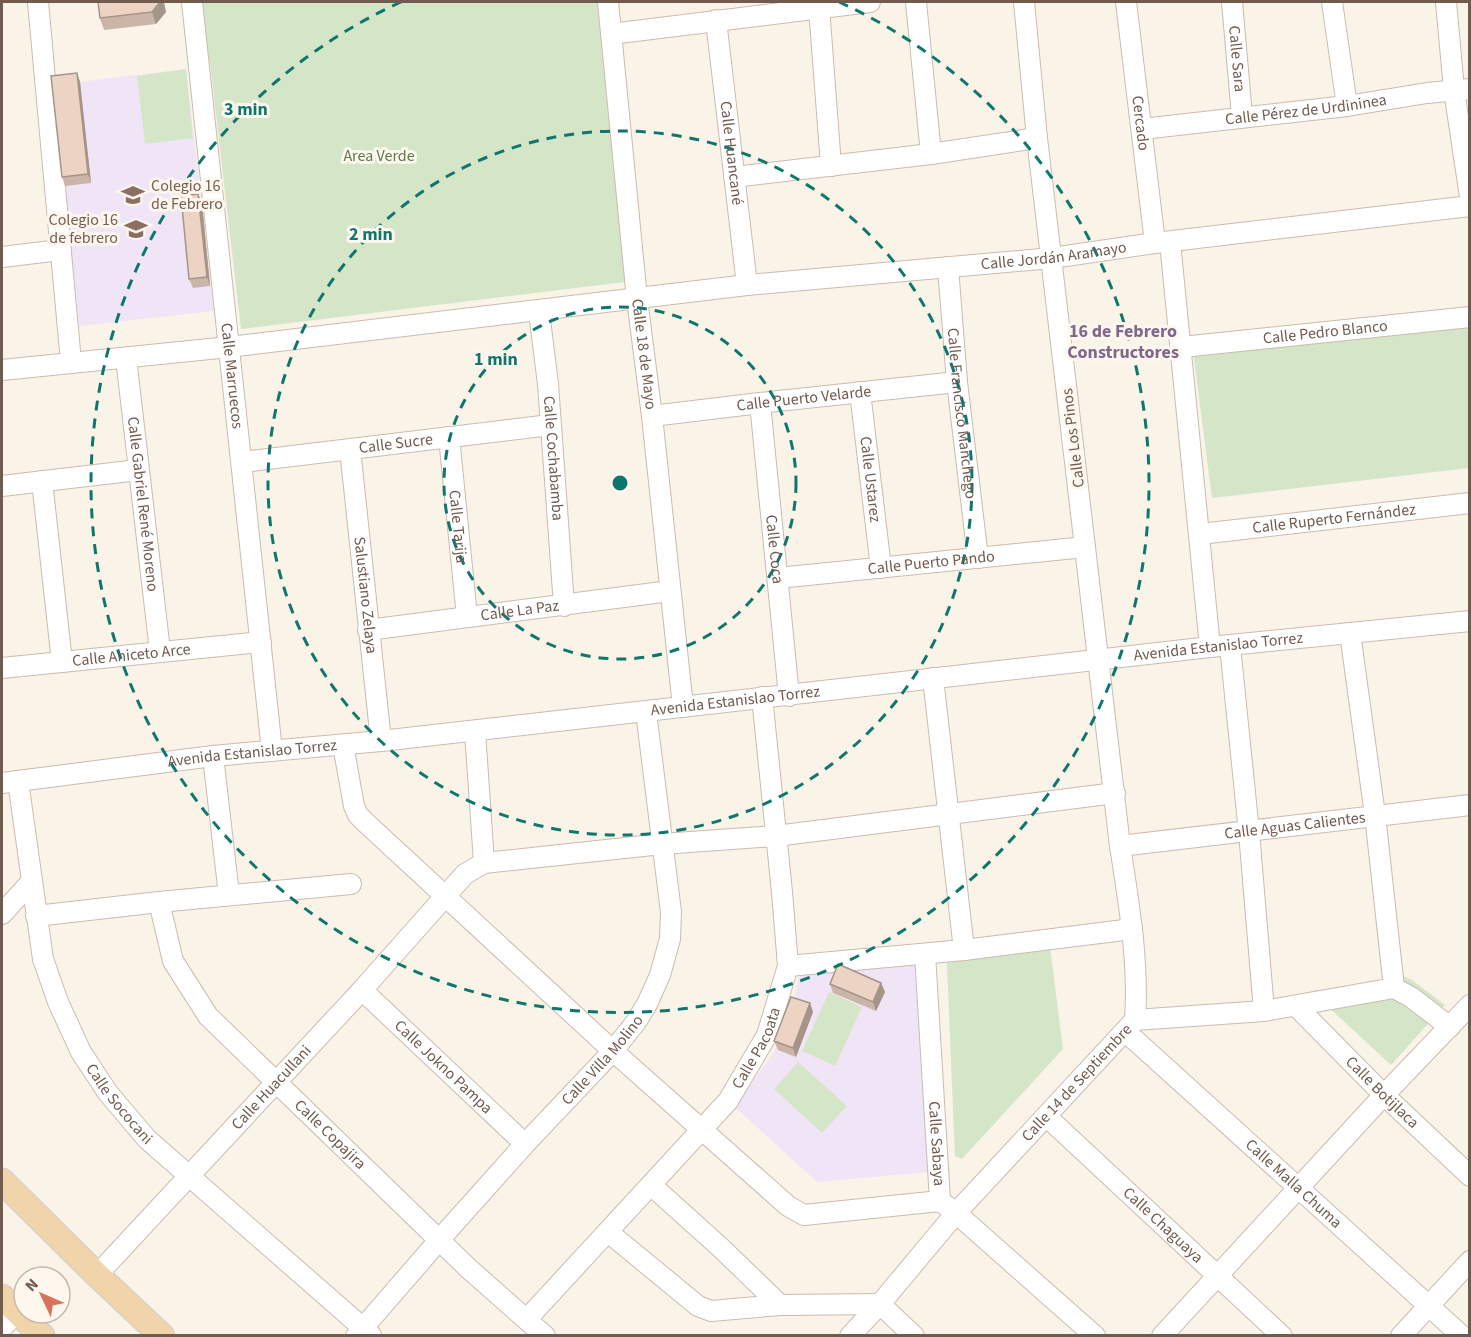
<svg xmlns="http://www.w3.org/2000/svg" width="1471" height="1337" font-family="'Source Sans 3',sans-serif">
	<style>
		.education { fill: #f0e5f6 }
		.green { fill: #d5e6c8 }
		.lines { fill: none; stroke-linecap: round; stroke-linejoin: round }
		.minor-casing { stroke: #cbbbaf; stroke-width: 22 }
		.major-casing { stroke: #d7d1ce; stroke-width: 27 }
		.minor { stroke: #fff; stroke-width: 20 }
		.major { stroke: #f1d4a9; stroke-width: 24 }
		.wall { fill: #cbb5a8 }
		.shaded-wall { fill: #a59488 }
		.building { fill: #ecd3c3; stroke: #a59488; stroke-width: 1.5 }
		.ring { fill: none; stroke: #0f766e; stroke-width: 3; stroke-dasharray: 10 8 }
		.labels { text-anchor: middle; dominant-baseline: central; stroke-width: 6; stroke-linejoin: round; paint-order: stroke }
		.street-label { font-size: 16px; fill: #715b4f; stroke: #fdf7ee }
		.park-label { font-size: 16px; fill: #5a7b4c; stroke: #fdf7ee }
		.education-label { font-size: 16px; fill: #785e54; stroke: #fdf7ee; text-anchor: start }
		.neighbourhood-label { font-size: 18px; font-weight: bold; fill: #7f678d; stroke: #fdf7ee }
		.centre { fill: #0f766e; stroke: #fdf7ee; stroke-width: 3 }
		.ring-label { font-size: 18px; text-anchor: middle; font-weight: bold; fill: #0f766e; stroke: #fdf7ee; stroke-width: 6; stroke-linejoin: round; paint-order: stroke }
	</style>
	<rect width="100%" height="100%" fill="#faf3e8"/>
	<path class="education" d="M186,69l28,242 -135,15 -25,-241z
		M919,954l9,218 -111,10 -80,-73 -1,-4 38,-53 18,-45 10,-43z"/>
	<path class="green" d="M202,2h398l29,269 -5,1 1,10 -384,47 -31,-266h-2z
		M186,69l7,69 -48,6 -8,-68z
		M1469,308v160l-257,30 -19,-147z
		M1048,931l15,118 -101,110 -7,-3 -9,-214z
		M1401,975l11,5 33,25 -54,60 -80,-74 72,-7z
		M829,992l33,15 -27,59 -33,-15z
		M798,1062l49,44 -25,27 -48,-44z"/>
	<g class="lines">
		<g class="minor-casing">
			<g id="minor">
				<path d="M38,2l33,360"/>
				<path id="s1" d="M192,2l80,749"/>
				<path id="s2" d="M608,2l29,297 15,117 31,291"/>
				<path d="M916,2l15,152"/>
				<path id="s3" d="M1126,2l29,241"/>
				<path id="s4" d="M1232,2l10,114"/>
				<path d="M1332,2l15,104"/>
				<path d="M1446,2l8,88 16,107"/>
				<path d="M819,7l12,159"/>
				<path id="s5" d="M716,20l31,265"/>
				<path d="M611,34l259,-32"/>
				<path id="s6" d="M1142,129l205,-23 80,-13 43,-4"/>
				<path d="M734,177l197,-23 106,-16"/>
				<path d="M1170,242l40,405"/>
				<path d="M2,257l58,-7"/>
				<path id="s7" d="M948,267l9,115 21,176"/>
				<path id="s8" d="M539,312l9,72 16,222"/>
				<path id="s9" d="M1182,347l288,-30"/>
				<path id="s10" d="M126,358l34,293"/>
				<path id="s11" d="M2,370l227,-23 518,-62 305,-27 103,-15 315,-37"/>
				<path id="s12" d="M860,392l21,176"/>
				<path id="s13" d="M760,403l29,293"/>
				<path id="s14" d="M652,416l108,-13 197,-21"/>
				<path id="s15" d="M449,437l18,180"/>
				<path id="s16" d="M350,449l31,292"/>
				<path id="s17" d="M243,462l307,-37"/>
				<path d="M42,481l20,181"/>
				<path d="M2,486l136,-16"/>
				<path id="s18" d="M1200,534l270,-31"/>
				<path id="s19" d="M778,578l307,-31"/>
				<path id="s20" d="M368,630l302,-39"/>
				<path d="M1350,633l25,182 19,173"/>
				<path d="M1230,646l19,186 15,179"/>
				<path id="s21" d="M2,668l259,-26"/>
				<path d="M933,678l31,272"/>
				<path d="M475,731l9,132"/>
				<path d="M343,745l11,61 4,9 8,8 247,228 175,155 16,9 136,-14"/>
				<path d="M213,756l16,139"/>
				<path id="s22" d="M18,781l25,178 15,43 23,50 27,41 39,46 224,196"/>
				<path id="s23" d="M2,783l211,-27 168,-15 829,-94 260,-26"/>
				<path id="s24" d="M1120,846l350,-41"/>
				<path id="s25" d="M159,902l14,59 35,55 260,252 77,68"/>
				<path d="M2,914l30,-33"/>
				<path d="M36,916l123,-14 192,-18"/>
				<path id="s26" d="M925,954l15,247 16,12 139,123"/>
				<path d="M788,966l176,-16 168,-21"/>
				<path id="s27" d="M362,990l163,154"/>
				<path id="s28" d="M1296,1006l88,89 86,81"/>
				<path d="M1135,1020l129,-9 130,-23 17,9 39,30"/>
				<path id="s29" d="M1126,1032l336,304"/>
				<path id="s30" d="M1046,1116l236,220"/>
				<path d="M651,1185l70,63 59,57"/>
				<path d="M608,1232l90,74 13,5 69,-6 100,-1 34,32"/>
				<path id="s31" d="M97,1275l265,-285 103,-116 19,-11 178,-19 114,-8 339,-43"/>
				<path id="s32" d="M527,1319l201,-218 39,-66 21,-69 -6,-74 -20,-195"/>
				<path d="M2,1328l15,-16"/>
				<path id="s33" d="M356,1336l84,-97 85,-95 88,-93 23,-29 11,-18 13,-29 10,-36 1,-27 -25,-200"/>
				<path id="s34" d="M850,1336l30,-32 76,-91 179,-193c4,-58 -6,-116 -15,-174l-83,-708 -13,-136"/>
				<path d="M1162,1336l222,-241 86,-90"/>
				<path d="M1401,1336l69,-75"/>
			</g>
		</g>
		<g class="major-casing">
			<path id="major" d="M2,1181l95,94 65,61
				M2,1297l40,39"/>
		</g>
		<use href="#minor" class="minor"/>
		<use href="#major" class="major"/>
	</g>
	<path class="wall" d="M98,2l68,10 -10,12 -52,6 -4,-12z
		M77,73l3,9 11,101 -26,3 -3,-9z
		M202,203l8,83 -17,2 -4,-9z
		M881,983l4,9 -9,19 -43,-18 -3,-9z
		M810,1003l3,9 -17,45 -18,-7 -4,-9z"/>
	<path class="shaded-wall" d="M160,2h4l2,10 -10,12 -4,-12z
		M77,73l3,9 11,101 -3,-9z
		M198,194l4,9 8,83 -3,-9z
		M881,983l4,9 -9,19 -3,-9z
		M810,1003l3,9 -17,45 -3,-9z"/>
	<path class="building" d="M98,2h62l-8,10 -52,6z
		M77,73l11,101 -26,3 -11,-101z
		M198,194l9,83 -18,2 -8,-83z
		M838,964l43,19 -8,19 -43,-18z
		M791,997l19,6 -17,45 -19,-7z"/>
	<g class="ring">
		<circle cx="620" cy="483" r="176"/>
		<circle cx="620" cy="483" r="352"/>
		<path d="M839 2A529 529 0 1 1 401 2"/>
	</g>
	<defs>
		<g id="school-bare" transform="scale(1.8)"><path d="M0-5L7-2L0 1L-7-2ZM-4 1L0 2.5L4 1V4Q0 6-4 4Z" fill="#8d6e63" stroke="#fdf7ee" stroke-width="2.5" paint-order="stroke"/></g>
	</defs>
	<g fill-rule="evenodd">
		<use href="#school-bare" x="133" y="195"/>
		<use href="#school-bare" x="136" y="229"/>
	</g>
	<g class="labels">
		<g class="street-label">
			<text stroke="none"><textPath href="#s4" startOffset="57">Calle Sara</textPath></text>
			<text stroke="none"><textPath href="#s6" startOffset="165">Calle Pérez de Urdininea</textPath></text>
			<text stroke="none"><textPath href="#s3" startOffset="122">Cercado</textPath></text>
			<text stroke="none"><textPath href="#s5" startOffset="134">Calle Huancané</textPath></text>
			<text stroke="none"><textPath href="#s11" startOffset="1058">Calle Jordán Aramayo</textPath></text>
			<text stroke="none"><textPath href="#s9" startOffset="144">Calle Pedro Blanco</textPath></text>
			<text stroke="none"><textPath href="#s2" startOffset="354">Calle 18 de Mayo</textPath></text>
			<text stroke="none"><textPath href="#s1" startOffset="376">Calle Marruecos</textPath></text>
			<text stroke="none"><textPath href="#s14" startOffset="153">Calle Puerto Velarde</textPath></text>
			<text stroke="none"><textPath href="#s7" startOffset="147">Calle Francisco Manchego</textPath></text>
			<text transform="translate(1073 438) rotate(-97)">Calle Los Pinos</text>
			<text stroke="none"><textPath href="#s17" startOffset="154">Calle Sucre</textPath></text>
			<text stroke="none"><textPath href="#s8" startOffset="147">Calle Cochabamba</textPath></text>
			<text stroke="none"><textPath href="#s12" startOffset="88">Calle Ustarez</textPath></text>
			<text stroke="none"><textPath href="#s10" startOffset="147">Calle Gabriel René Moreno</textPath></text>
			<text stroke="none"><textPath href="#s18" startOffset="135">Calle Ruperto Fernández</textPath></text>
			<text stroke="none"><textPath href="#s15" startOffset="90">Calle Tarija</textPath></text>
			<text stroke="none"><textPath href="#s13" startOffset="147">Calle Coca</textPath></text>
			<text stroke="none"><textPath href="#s19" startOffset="154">Calle Puerto Pando</textPath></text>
			<text stroke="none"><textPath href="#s16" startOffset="147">Salustiano Zelaya</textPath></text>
			<text stroke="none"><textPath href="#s20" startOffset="153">Calle La Paz</textPath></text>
			<text stroke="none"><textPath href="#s23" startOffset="1224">Avenida Estanislao Torrez</textPath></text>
			<text stroke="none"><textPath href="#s21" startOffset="130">Calle Aniceto Arce</textPath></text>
			<text stroke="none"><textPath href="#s23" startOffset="738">Avenida Estanislao Torrez</textPath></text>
			<text stroke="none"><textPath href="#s23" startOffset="252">Avenida Estanislao Torrez</textPath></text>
			<text stroke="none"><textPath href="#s24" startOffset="176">Calle Aguas Calientes</textPath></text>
			<text stroke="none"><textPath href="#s32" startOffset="357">Calle Pacoata</textPath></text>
			<text stroke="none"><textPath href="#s33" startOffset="370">Calle Villa Molino</textPath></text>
			<text stroke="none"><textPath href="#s27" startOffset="112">Calle Jokno Pampa</textPath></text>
			<text stroke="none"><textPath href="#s34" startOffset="340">Calle 14 de Septiembre</textPath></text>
			<text stroke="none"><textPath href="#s31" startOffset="256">Calle Huacullani</textPath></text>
			<text stroke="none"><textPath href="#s28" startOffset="122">Calle Botijlaca</textPath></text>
			<text stroke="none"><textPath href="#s22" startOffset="345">Calle Sococani</textPath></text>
			<text stroke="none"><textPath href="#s25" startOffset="296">Calle Copajira</textPath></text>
			<text stroke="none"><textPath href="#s26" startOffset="190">Calle Sabaya</textPath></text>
			<text stroke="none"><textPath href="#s29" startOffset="226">Calle Malla Chuma</textPath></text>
			<text stroke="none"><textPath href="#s30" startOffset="160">Calle Chaguaya</textPath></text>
		</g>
		<g class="park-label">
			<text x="379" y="156">Area Verde</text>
		</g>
		<g class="education-label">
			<text x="151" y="186">Colegio 16<tspan x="151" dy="18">de Febrero</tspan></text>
			<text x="118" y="220" text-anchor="end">Colegio 16<tspan x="118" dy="18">de febrero</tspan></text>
		</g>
		<g class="neighbourhood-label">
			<text x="1123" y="331">16 de Febrero<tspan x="1123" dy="21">Constructores</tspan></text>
		</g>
	</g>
	<circle cx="620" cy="483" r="9" class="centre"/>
	<g class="ring-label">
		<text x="246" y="115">3 min</text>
		<text x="371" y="240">2 min</text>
		<text x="496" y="365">1 min</text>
	</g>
	<rect width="1471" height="1337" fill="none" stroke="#715b4f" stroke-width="6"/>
	<g transform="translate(42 1295) rotate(314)"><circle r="28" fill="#fdf7ee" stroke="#c5b9ae" stroke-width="1.5"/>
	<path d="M0-4.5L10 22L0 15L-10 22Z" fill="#d6745c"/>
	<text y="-9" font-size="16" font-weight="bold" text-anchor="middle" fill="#715b4f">N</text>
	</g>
</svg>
